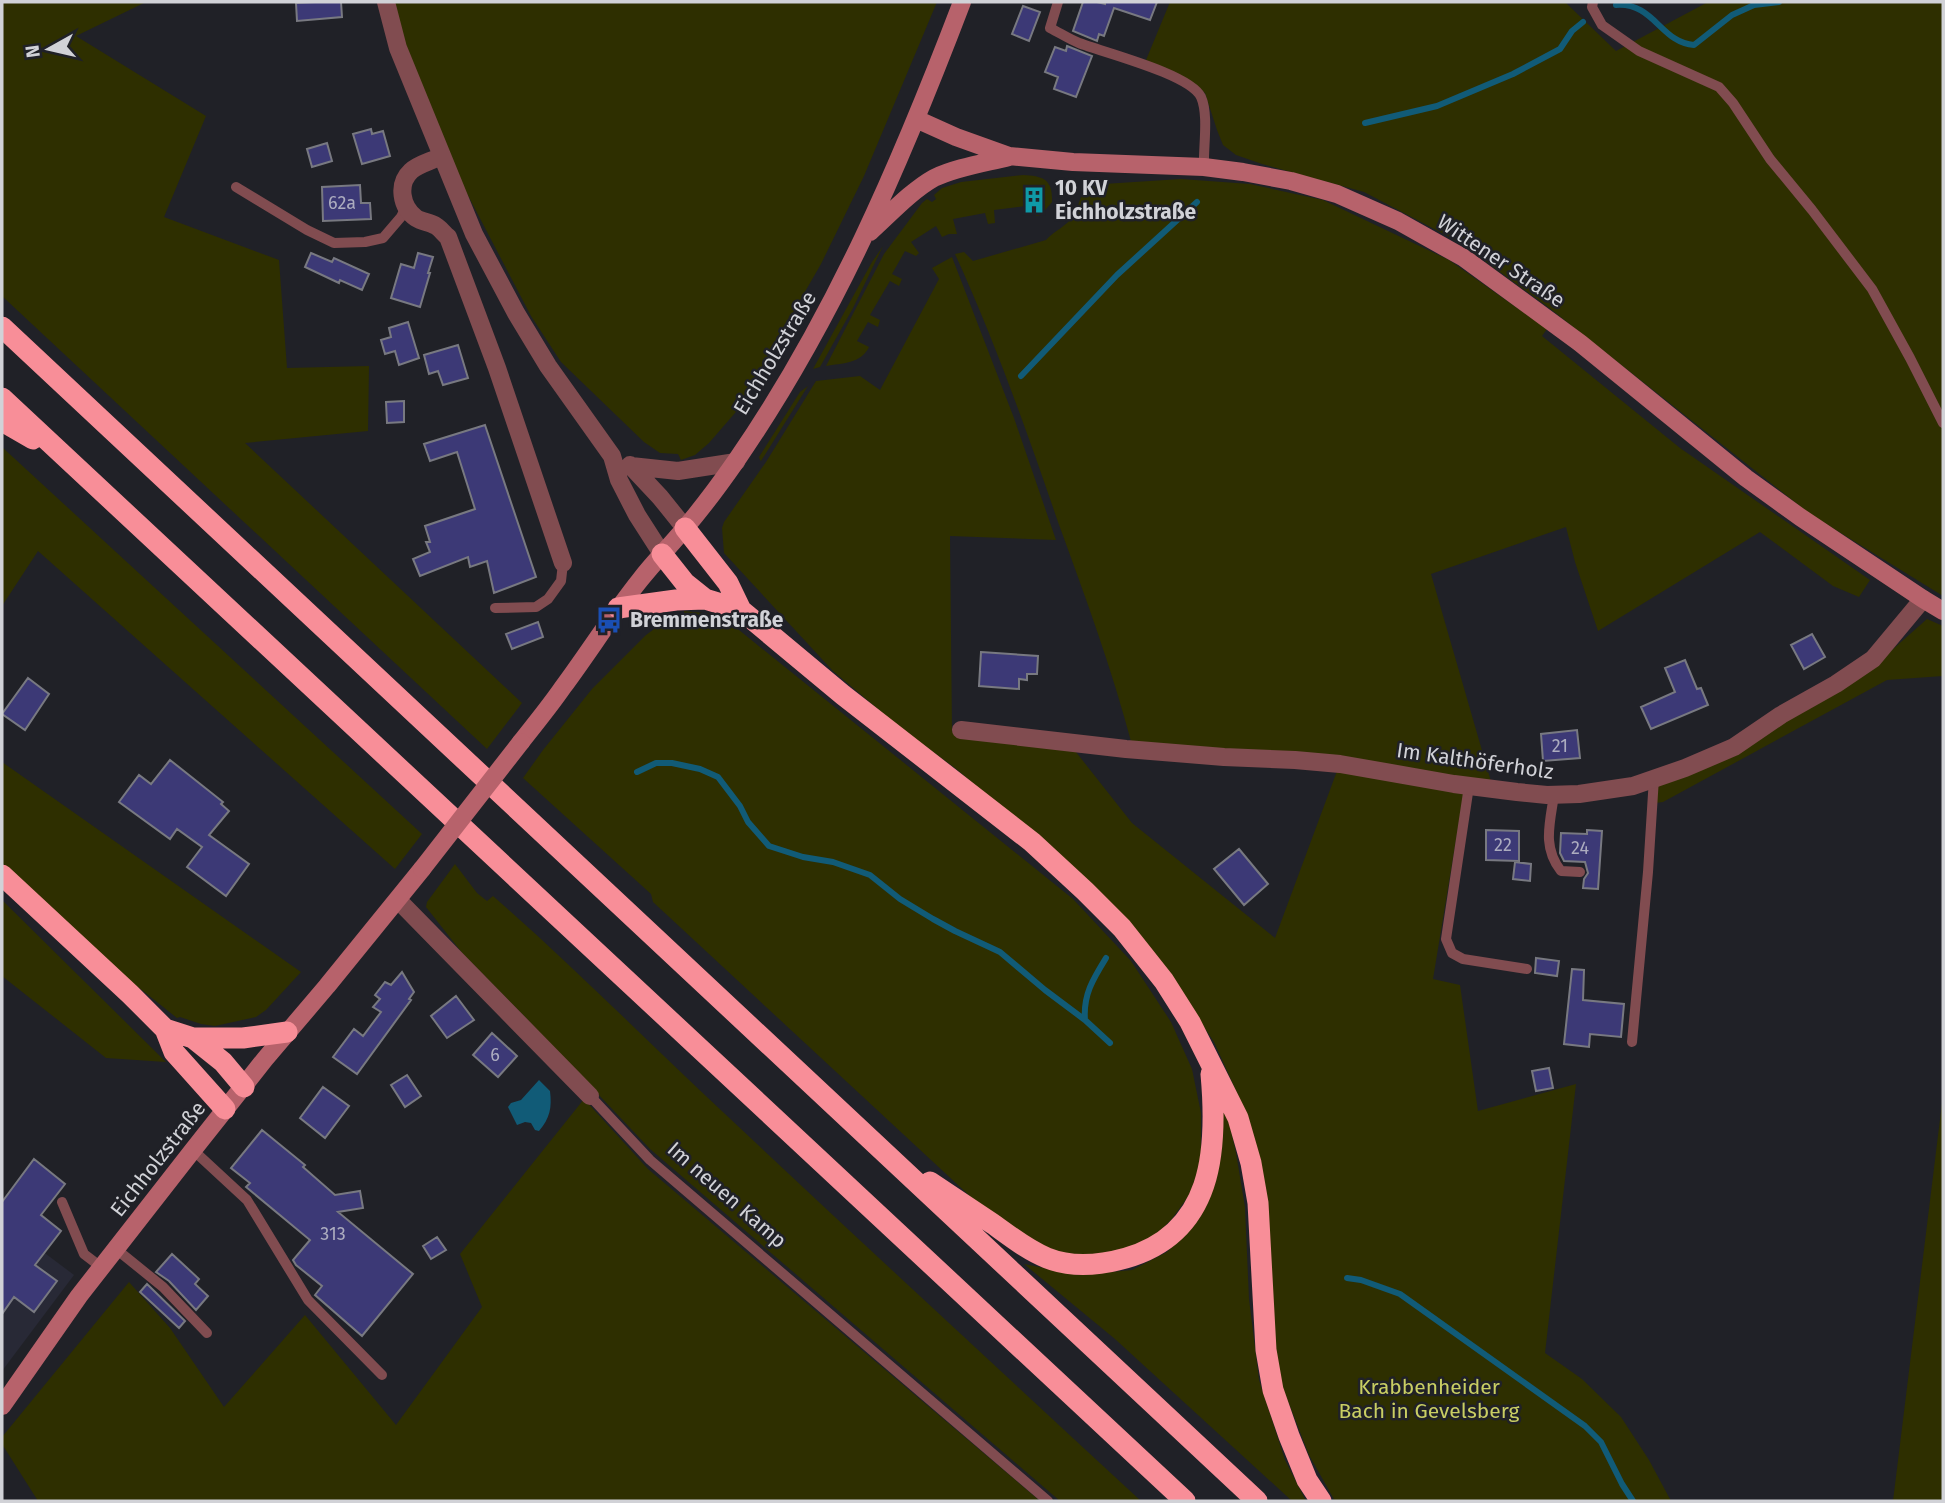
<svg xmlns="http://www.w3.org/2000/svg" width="1945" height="1503" font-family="'Fira Sans',sans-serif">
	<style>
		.built { fill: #282936 }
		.green { fill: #2e2f00 }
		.water { fill: #115b77 }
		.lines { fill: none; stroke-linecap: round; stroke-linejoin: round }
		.stream { stroke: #115b77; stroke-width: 6 }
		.building { fill: #3c3976; stroke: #787981; stroke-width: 2 }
		.service { stroke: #814c50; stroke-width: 10 }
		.minor { stroke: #814c50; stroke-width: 18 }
		.secondary { stroke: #b7626b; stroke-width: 18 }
		.motorway { stroke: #f88e98; stroke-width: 21 }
		.secondary-bridge { stroke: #b7626b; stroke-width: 18 }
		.labels { text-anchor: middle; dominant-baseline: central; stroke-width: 5; stroke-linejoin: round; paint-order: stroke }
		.number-label { font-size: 18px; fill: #acacbf }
		.poi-label { font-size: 21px; font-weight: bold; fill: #d1d2d7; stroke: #202127; text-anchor: start }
		.street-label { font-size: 21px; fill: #d1d2d7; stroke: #202127 }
		.park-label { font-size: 21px; fill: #c9ce63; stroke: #202127 }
	</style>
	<rect width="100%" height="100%" fill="#202127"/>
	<path class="built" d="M2,1221l72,54 -72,96z"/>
	<path class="green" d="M2,2h144l-70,34 130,80 -42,101 115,43 8,108 82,-2 -1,65 -123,12 277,260 -35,46 -485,-453z
		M394,2h543l-73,174 -43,88 -86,149 -26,30 -14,12 -14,5 -3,-6 -18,-1 -16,-11 -83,-80 -30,-46 -70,-134 -55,-132z
		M1170,2h395l51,49 92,-49h235v594l-133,-82 -262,-207 -89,-65 -95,-50 -102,-28 -26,-9 -13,-10 -6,-15 -12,-37 -10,-9 -49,-24z
		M1023,175c20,1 30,4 29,27l-11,13 -5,1 -2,-11 -40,5 1,13 -7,1 -3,-11 -32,6 4,15h-8l-7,3 -6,-11 -25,16 8,11 -3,3 -11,-5 -13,23 10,5 -3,7 -9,-5 -20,34 10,5 -2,7 -10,-5 -11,19 12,6c-8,17 -27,16 -43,19l58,-112 38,-51 5,-4 5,3 4,-3 -2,-4 8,-7 19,-6z
		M1181,179l69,5 73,16 126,60 98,69 -5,7 138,112 190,132 -11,17 -26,-11 -73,-54 -162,99 -23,-69 -9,-35 -135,47 61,211 -360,-40c-20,-76 -47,-149 -74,-223 -31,-90 -63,-181 -103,-268l9,-2 9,9 73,-21c8,-9 21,-14 27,-24 6,-10 7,-21 15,-31z
		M883,246l-30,62 -33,59 -7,2 59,-107z
		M952,257l62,161 42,122 -106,-4 2,196 120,15 60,76 143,115 62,-167 127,20 -31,188 27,6 18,126 98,-27 -31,269 37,26 39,38 28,43 22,41h-336l-26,-46 -30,-77 -27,-243 -14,-40 -24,-53 -45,-67 -133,-139 -81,-68 -57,-42 -65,-55 -109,-118 -2,-25 2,-6 42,-60 50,-81 44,-5 20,14 59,-111 -7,-11z
		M808,386l-47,75 -1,-1 -1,-3 41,-65z
		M2,447l420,387 -27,35 -357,-318 -36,55z
		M684,611l29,3 26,16 334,269 58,62 40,61 21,47 9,44v48l-11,33 -19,26 -21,20 -29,12 -28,5 -35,-4 -58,-29 -347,-322 -2,-8 -128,-116 20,-28 49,-61 54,-54 15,-11 23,-7z
		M1927,619l16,7v50l-56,4 -224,122 -7,1v-16l219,-122z
		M2,762l299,210 -35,38 -10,7 -41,9 -14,-2 -21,-7 -3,1 -54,-43 -121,-112z
		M455,864l22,29 10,8 6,-5c79,69 154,145 231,217 138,130 278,259 417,388h-81l-410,-352 -125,-132 -62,-63 -37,-47 1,-5z
		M2,900l164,162 -60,-4 -104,-82z
		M1943,1095v406h-50z
		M584,1099l64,70 392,332h-1002l-36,-57v-7l127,-155 41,46 54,79 81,-92 91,110 86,-118 -22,-53z
		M1221,1101l9,25 6,27 9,54 4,92 10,81 26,80 21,41h-14l-177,-162 -91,-75 55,11 53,-5 35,-18 27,-27z"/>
	<path class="water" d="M539,1080l11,11c2,17 0,27 -11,40l-4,-1 -4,-7 -6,-1 -8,3 -9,-18 3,-4 10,-3z"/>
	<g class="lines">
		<path class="stream" d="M1616,5c38,-3 45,38 78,40l38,-30 22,-10 25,-3
			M1365,123l72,-17 76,-32 47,-25 12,-18 11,-9
			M1021,376l96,-101 80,-73
			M637,772l19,-9h16l28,6 18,8 22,29 8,16 21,24 34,11 30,5 37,13 30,24 33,20 22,12 45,21 45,38 40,30 25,23
			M1085,1020c-2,-25 8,-41 21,-62
			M1347,1278l14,2 39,14 185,132 16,16 21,42 11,17"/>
	</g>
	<path class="building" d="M315,2h26l1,15 -45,4 -1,-18z
		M1083,2h14l8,2v-2h52l-7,18 -36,-12 -10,28 -5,-2 -2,7 -24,-10z
		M1023,6l17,6 -11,29 -17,-7z
		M1067,46l25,10 -16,41 -22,-8 4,-12 -13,-5 10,-25 11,4z
		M371,129l1,5 11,-3 7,25 -28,8 -9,-30z
		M327,143l5,18 -20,6 -5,-18z
		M360,185l1,18h9l1,16 -48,2 -1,-34z
		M311,253l21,9 2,-4 35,16 -7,16 -22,-10 -1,3 -34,-16z
		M418,253l15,4 -5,16h2l-10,34 -29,-9 10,-34 13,4z
		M408,322l11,36 -20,7 -4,-14 -10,3 -4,-14 10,-3 -2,-9z
		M458,345l10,33 -25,7 -5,-14 -9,3 -5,-19z
		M404,401v21l-17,1 -1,-21z
		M485,425l51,152 -42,16 -7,-32 -17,6 -2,-10 -48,19 -7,-17 17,-7 -4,-10h4l-5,-16 50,-17 -18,-57 -27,9 -6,-17z
		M538,622l5,15 -31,12 -6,-15z
		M1812,634l13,23 -21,12 -13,-24z
		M981,652l57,4 -1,18h-10v6l-8,-1v10l-40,-3z
		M1685,660l12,29 4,-1 7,17 -57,24 -10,-22 34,-15 -10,-24z
		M28,678l21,16 -24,36 -23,-16z
		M1577,730l3,28 -37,3 -2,-27z
		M170,760l53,42 -2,2 8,7 -20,24 40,29 -23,32 -39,-29 15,-20 -25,-18 -7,10 -51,-37 20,-27 12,9z
		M1486,830l33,1v30l-33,-1z
		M1587,830l15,1 -4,58 -15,-1 1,-9 4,-6 -3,-11 -21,-1 -4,-8 1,-20 26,1z
		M1239,849l29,35 -24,21 -30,-36z
		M1515,862l16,2 -1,17 -17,-2z
		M1536,958l23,3 -2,15 -22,-3z
		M1572,969l12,1 -1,30 41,4 -3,33 -31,-3 -1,13 -25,-3z
		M402,972l12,20 -5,7 2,1 -54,74 -24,-17 21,-28 9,7 18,-24 -8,-5 7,-8 -5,-4 10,-13 6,3z
		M456,996l18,24 -27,18 -16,-22z
		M492,1033l25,23 -19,21 -25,-22z
		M1549,1068l4,20 -17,3 -4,-20z
		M407,1075l14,21 -16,11 -14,-22z
		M323,1087l26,19 -24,32 -25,-20z
		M262,1130l43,35 -2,2 32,28 25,-4 3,17 -25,4 75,62 -51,62 -47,-41 7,-9 -26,-21 -3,-5 17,-20 -64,-53 4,-4 -19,-15z
		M34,1159l31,25 -24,31 20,16 -26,34 22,16 -23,31 -20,-15 -12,17v-112z
		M437,1237l9,13 -15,9 -8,-13z
		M172,1254l27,25 -4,5 13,12 -12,14 -27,-29 -13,-9z
		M147,1284l38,37 -6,7 -39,-36z"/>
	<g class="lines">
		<path class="service" d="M1058,2l-8,26c10,5 19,11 29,15 26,10 111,31 122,54 8,18 2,51 3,70
			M1593,2l-1,5 10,18 37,26 80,36 14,16 37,56 42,51 60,79 38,69 33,65
			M236,187l71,43 27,13 31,-1 18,-4 18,-21 5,-10
			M495,608l41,-1 12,-8 13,-18 2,-18
			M1469,786l-23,153 6,14 11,6 64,10
			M1554,795c-4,28 -12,52 7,76l19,1
			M1632,1042l16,-170 6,-94
			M590,1096l60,64 398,341
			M193,1150l54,50 61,100 74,75
			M62,1202l22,52 17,13
			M116,1249l47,38 44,46"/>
		<path class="minor" d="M386,2l12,46 76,186 42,79 32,53 64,90 7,24 18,35 25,39
			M441,156c-9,5 -23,8 -30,15 -14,13 -10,36 5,47 6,4 14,4 20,8 4,2 8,8 12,11l49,131 66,195
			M630,465l30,32 25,31
			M631,466l47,5 58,-9
			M961,730l165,19 98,8 71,3 45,4 114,20 63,8 30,3 32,-1 54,-8 52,-18 49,-21 47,-32 55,-31 37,-25 50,-60
			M398,900l192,196"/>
		<path class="secondary" d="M916,119l40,18 53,19 64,6 131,5 39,5 48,9 46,13 61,27 66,37 116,85 166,135 54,39 123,82 20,12
			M870,232c20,-18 41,-41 64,-54 23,-11 51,-15 75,-21
			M521,742c14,-18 29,-36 42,-55 26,-35 49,-72 77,-107 14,-18 30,-34 45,-52 18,-21 35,-44 51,-67 98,-142 165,-299 226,-459
			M2,1406l77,-110 114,-146 72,-91 62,-73 95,-117"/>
		<path class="motorway" d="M2,327l1255,1174
			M2,398l1183,1103
			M2,421l31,18
			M685,528l43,55 13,27
			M662,554l23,29 20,16
			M618,608l58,-8 29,-1 36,11 102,85 189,147 53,49 37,37 42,53 26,41 48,96 13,45 7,40 8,147 7,40 16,46 18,44 14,21
			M2,875l128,119 35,35 9,23 51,57
			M165,1029l28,9 30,24 21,25
			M193,1038h50l44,-6
			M930,1182c21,14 42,28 63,42 17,12 34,26 54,34 25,10 54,7 79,0 87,-25 92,-107 85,-184"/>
		<path class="secondary-bridge" d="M422,869l99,-127"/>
	</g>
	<defs>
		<g id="building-bare" transform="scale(2.1)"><path d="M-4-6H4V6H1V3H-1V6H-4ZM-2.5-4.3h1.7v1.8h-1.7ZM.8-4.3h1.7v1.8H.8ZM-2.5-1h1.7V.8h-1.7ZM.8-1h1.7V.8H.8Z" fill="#0f9aa8" stroke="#202127" stroke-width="2.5" paint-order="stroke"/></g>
		<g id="bus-bare" transform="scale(2.1)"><path d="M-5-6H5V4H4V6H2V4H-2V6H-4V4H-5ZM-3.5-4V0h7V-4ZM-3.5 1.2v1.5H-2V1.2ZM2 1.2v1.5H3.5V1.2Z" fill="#1a4fb4" stroke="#202127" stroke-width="2.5" paint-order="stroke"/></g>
	</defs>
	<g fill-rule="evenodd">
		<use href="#building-bare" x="1034" y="200"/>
		<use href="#bus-bare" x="609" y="620"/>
	</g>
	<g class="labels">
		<g class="number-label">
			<text x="342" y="203">62a</text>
			<text x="1560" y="746">21</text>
			<text x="1503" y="845">22</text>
			<text x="1580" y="848">24</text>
			<text x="495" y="1055">6</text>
			<text x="333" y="1234">313</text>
		</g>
		<g class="poi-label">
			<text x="1055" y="188">10 KV<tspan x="1055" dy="24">Eichholzstraße</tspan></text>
			<text x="630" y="620">Bremmenstraße</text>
		</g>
		<g class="street-label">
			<text transform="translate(1501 261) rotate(34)">Wittener Straße</text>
			<text transform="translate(775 353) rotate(-59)">Eichholzstraße</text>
			<text transform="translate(1475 761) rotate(8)">Im Kalthöferholz</text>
			<text transform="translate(158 1159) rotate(-52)">Eichholzstraße</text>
			<text transform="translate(727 1195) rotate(41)">Im neuen Kamp</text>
		</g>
		<g class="park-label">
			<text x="1429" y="1387">Krabbenheider<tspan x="1429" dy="24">Bach in Gevelsberg</tspan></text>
		</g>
	</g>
	<rect width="1945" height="1503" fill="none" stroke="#d1d2d7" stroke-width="7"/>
	<g transform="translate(49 49) rotate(262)" stroke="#202127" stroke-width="5" paint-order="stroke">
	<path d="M0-5L12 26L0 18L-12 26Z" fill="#d1d2d7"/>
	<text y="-10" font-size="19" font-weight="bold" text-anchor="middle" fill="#d1d2d7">N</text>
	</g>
</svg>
